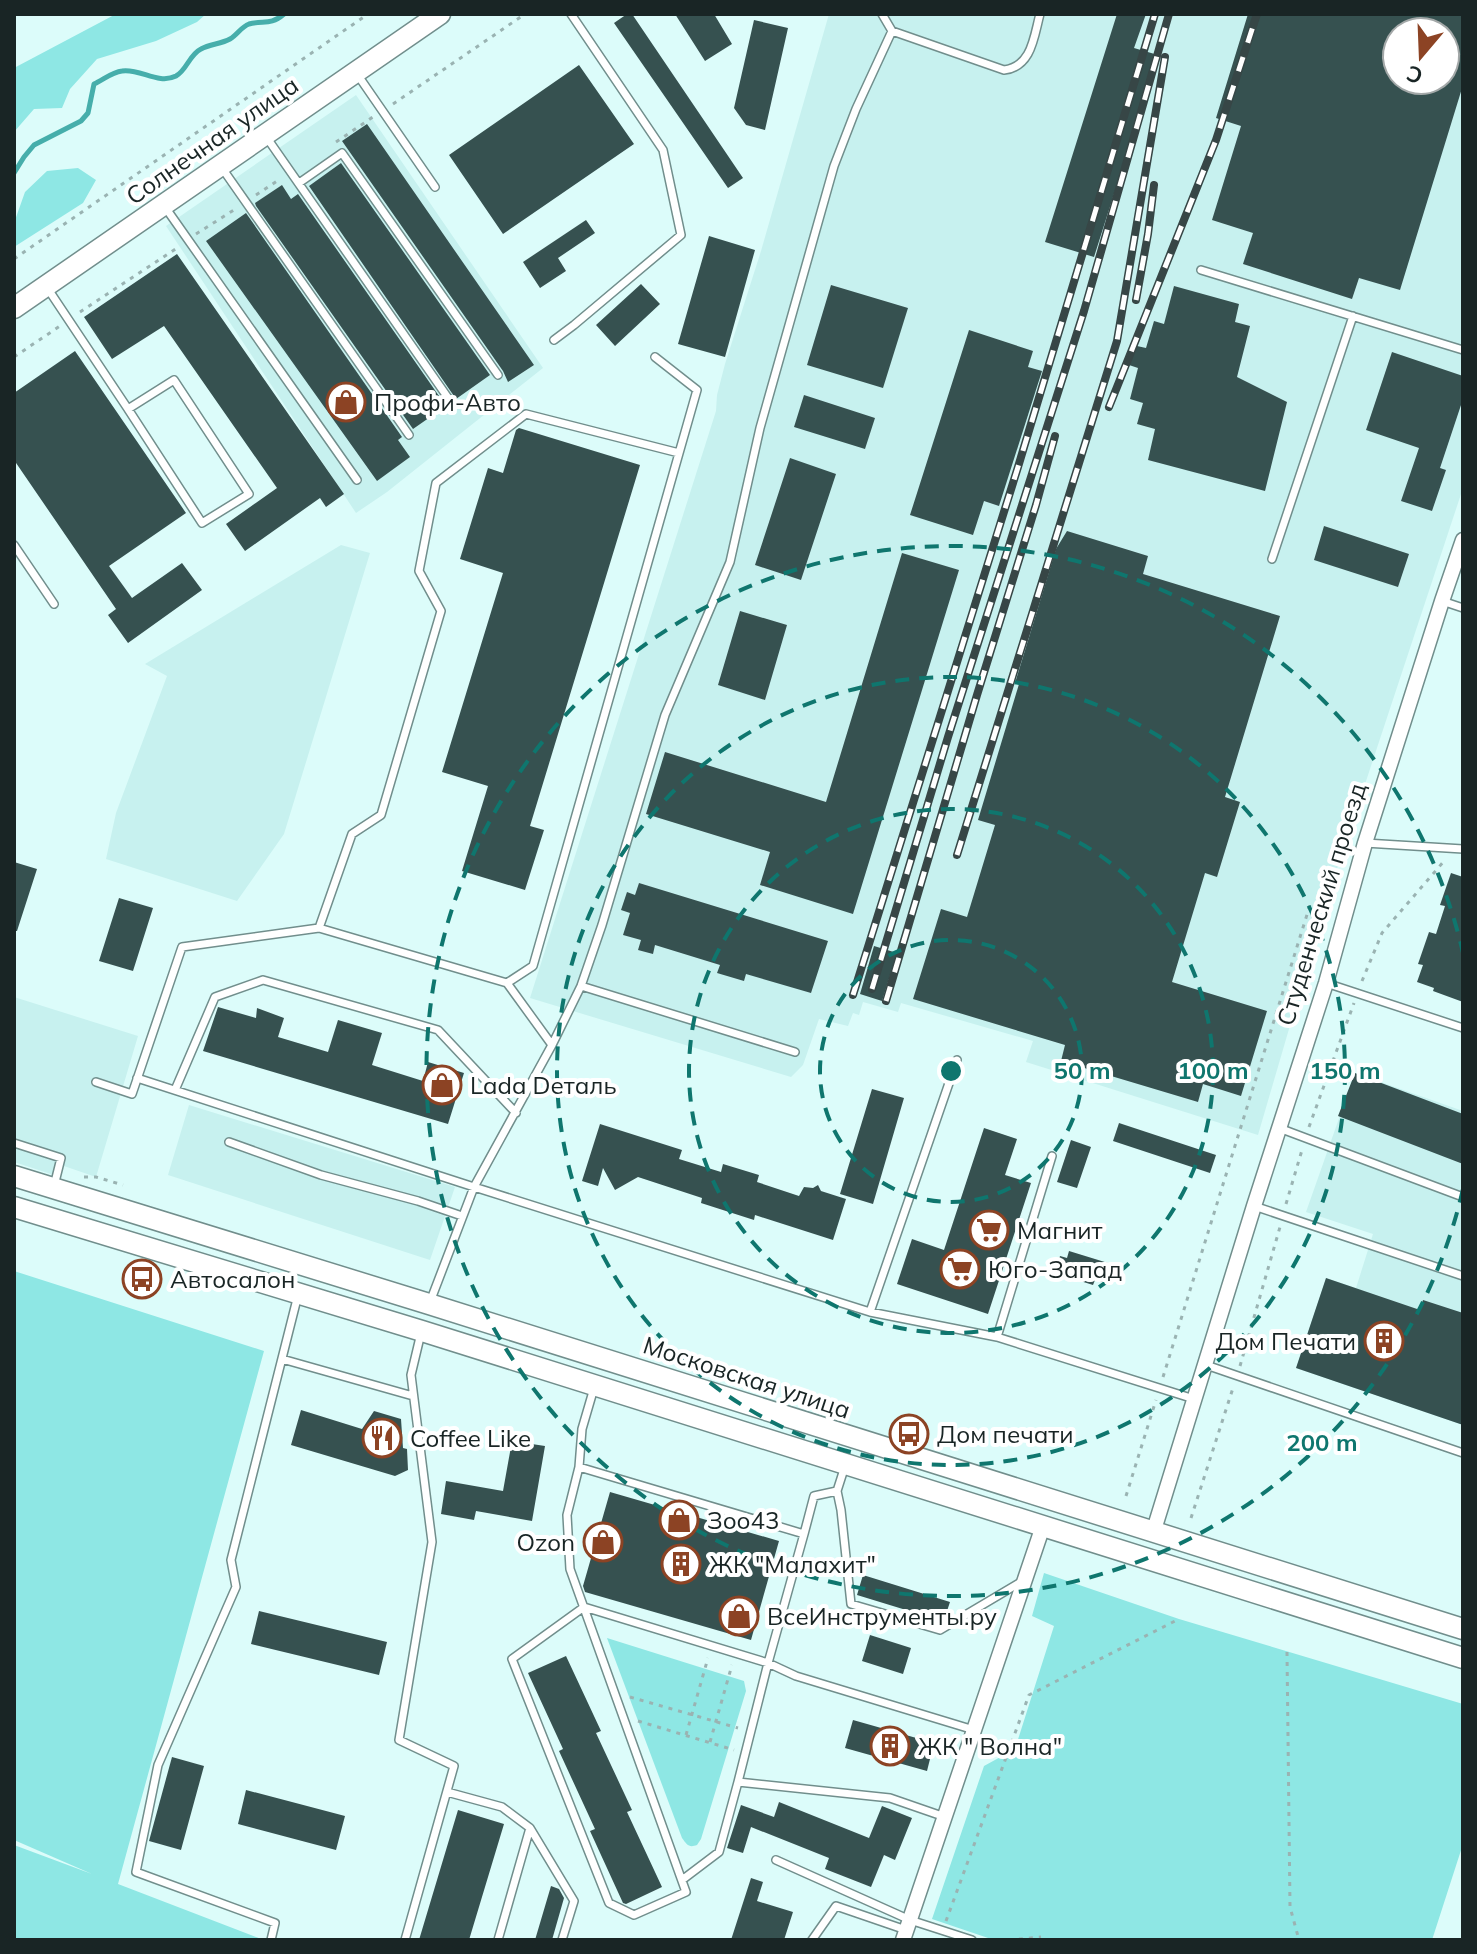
<svg xmlns="http://www.w3.org/2000/svg" width="1477" height="1954" font-family="Mulish,sans-serif">
	<style>
		.built { fill: #c7f1ef; fill-rule: evenodd }
		.green { fill: #8ee7e4 }
		.lines { fill: none; stroke-linecap: round; stroke-linejoin: round }
		.stream { stroke: #46aeab; stroke-width: 5 }
		.building { fill: #365150; fill-rule: evenodd }
		.lane-casing { stroke: #718e8c; stroke-width: 10 }
		.street-casing { stroke: #718e8c; stroke-width: 17 }
		.secondary-casing { stroke: #718e8c; stroke-width: 23 }
		.path { stroke: #9ab3b2; stroke-width: 3; stroke-dasharray: 4 6; stroke-linecap: butt }
		.lane { stroke: #fff; stroke-width: 7 }
		.street { stroke: #fff; stroke-width: 14 }
		.secondary { stroke: #fff; stroke-width: 20 }
		.rail-casing { stroke: #374646; stroke-width: 8 }
		.rail { stroke: #fff; stroke-width: 5; stroke-dasharray: 15; stroke-linecap: butt }
		.ring { fill: none; stroke: #0f766e; stroke-width: 4; stroke-dasharray: 14 10 }
		.labels { text-anchor: middle; dominant-baseline: central; stroke-width: 8; stroke-linejoin: round; paint-order: stroke }
		.street-label { font-size: 24px; fill: #192525; stroke: #fff }
		.poi-label { font-size: 24px; fill: #192525; stroke: #fff; text-anchor: start }
		.centre { fill: #0f766e; stroke: #fff; stroke-width: 4 }
		.ring-label { font-size: 24px; text-anchor: middle; font-weight: bold; fill: #0f766e; stroke: #fff; stroke-width: 8; stroke-linejoin: round; paint-order: stroke }
	</style>
	<rect width="100%" height="100%" fill="#dcfcfa"/>
	<path class="built" d="M829,14h634v474l-136,411 -69,236 -232,-73 7,-21 -132,-38 -3,9 -35,-10 -4,13 -6,-2 -5,13 -29,-7 -16,46 -12,12 -261,-79 186,-587 1,-16 8,-31 36,-113zM1397,32h48v48h-48z
		M356,95l187,273 -156,124 -31,21 -190,-287z
		M341,545l29,8 -86,281 -47,67 -131,-42 10,-46 51,-137 -22,-12z
		M14,997l124,39 -42,141 -35,-12 -4,11 -43,-14z
		M1355,1073l108,38v314l-167,-57 30,-90 30,10 17,-54 -67,-22z
		M189,1105l266,82 -25,73 -262,-85z"/>
	<path class="green" d="M116,14h90l-9,8 -41,19 -59,18 -27,30 -8,19 -28,1 -20,23v-64z
		M78,168l18,12 -13,23 -69,44v-24l11,-31 22,-21z
		M14,1271l250,80 -146,533 146,56h-250v-95l78,29 -78,-34z
		M1044,1573l135,46 284,85v140l-31,96h-438l-62,-21 52,-153 31,-17 39,-123 -22,-10z
		M607,1638l137,43 2,10 -45,148 -4,6c-8,3 -10,0 -15,-7z"/>
	<g class="lines">
		<path class="stream" d="M14,173l10,-16 10,-12 47,-24 7,-8 6,-29c9,-4 18,-12 28,-13 18,-3 36,14 54,5 11,-6 13,-21 25,-27 9,-5 20,-5 29,-10 7,-4 11,-12 19,-15 15,-4 21,2 35,-10"/>
	</g>
	<path class="building" d="M627,14h5l111,164 -15,10 -114,-165z
		M675,14h39l18,30 -27,17z
		M1117,14h29l-12,34 24,7 -64,202 -49,-15z
		M1248,14h215v71l-63,205 -41,-12 -7,21 -109,-35 10,-31 -41,-13 29,-94 -25,-8zM1397,32h48v48h-48z
		M754,20l34,8 -23,102 -19,-5 -12,-17z
		M579,65l55,79 -131,90 -54,-79z
		M367,124l167,241 -26,17 -5,-11 -161,-230z
		M341,163l149,212 -34,24 -147,-213z
		M282,185l9,14 7,-5 148,212 -33,23 -157,-223 -1,-3z
		M246,213l156,224 -4,3 12,17 -33,24 -171,-240z
		M586,220l9,13 -37,25 8,13 -26,17 -17,-26z
		M709,236l46,14 -30,107 -47,-13z
		M177,254l167,240 -18,13 -6,-9 -75,53 -19,-27 51,-36 -113,-162 -52,33 -28,-42z
		M641,284l19,20 -45,42 -19,-21z
		M831,285l77,23 -25,80 -76,-23z
		M1174,286l65,18 -4,18 15,4 -13,51 50,25 -22,89 -117,-31 7,-31 -18,-5 6,-21 -13,-4 8,-31 -9,-3 8,-19 9,2 8,-27 10,3z
		M969,330l64,21 -5,16 14,4 -43,135 -15,-5 -11,34 -63,-20z
		M75,351l111,162 -77,53 23,32 50,-35 20,27 -74,53 -20,-28 8,-6 -102,-149v-67z
		M1392,352l71,24v23l-23,69 6,2 -14,41 -31,-10 18,-53 -53,-18z
		M804,395l71,23 -10,31 -71,-22z
		M519,428l121,37 -110,361 14,4 -19,60 -63,-19 26,-85 -46,-14 61,-199 -43,-14 28,-91 15,5 13,-43z
		M790,458l46,16 -35,106 -46,-15z
		M1324,526l85,28 -11,33 -84,-27z
		M1067,531l81,25 -5,18 137,42 -55,181 15,5 -23,75 -12,-4 -33,109 95,29 -26,85 -38,-12 -5,18 -137,-41 4,-16 -152,-46 28,-90 26,8 28,-92 -17,-5 41,-136 -4,-1 41,-134z
		M902,553l57,17 -106,344 -93,-29 10,-33 -124,-38 19,-62 161,50z
		M740,611l47,14 -22,75 -47,-15z
		M14,862l23,7 -20,62h-3z
		M1451,873l12,4v125l-30,-11 1,-3 -17,-6 6,-17 -5,-1 11,-32 7,2 9,-28 -5,-1z
		M639,883l189,58 -17,52 -65,-19 -2,7 -27,-8 3,-8 -65,-20 -2,9 -15,-4 3,-10 -18,-5 7,-22 -9,-3 6,-18 8,3z
		M119,898l34,10 -20,63 -34,-10z
		M874,946l23,7 -15,48 -22,-7z
		M218,1007l38,11 1,-10 27,10 -6,19 50,15 10,-32 44,13 -10,32 51,16 5,-19 36,11 -16,51 -245,-73z
		M1355,1073l108,41v50l-125,-48z
		M872,1089l32,9 -31,106 -33,-10z
		M1119,1123l97,32 -6,18 -97,-32z
		M600,1124l82,26 -3,9 42,13 2,-8 36,11 -2,7 42,14 5,-9 9,1 5,-3 3,6 25,8 -13,41 -78,-25 -1,5 -53,-17 1,-5 -64,-21 -23,13 -12,-22 -5,18 -16,-5z
		M984,1128l33,11 -12,36 26,8 -43,131 -91,-30 15,-45 32,11z
		M1071,1140l20,7 -14,41 -20,-6z
		M1069,1251l39,12 -5,19 -8,-2 -2,5 -38,-12 5,-17 7,2z
		M1326,1278l94,32 3,-10 40,13v112l-167,-57z
		M301,1410l61,19 12,-18 27,8 2,29 4,1 1,21 -13,6 -104,-31z
		M512,1441l33,5 -13,75 -56,-10 -2,9 -33,-6 5,-33 57,10z
		M610,1492l169,49 -28,99 -166,-48 -2,-6z
		M863,1575l87,27 -6,18 -2,1 -85,-26z
		M259,1611l128,31 -8,33 -128,-31z
		M870,1635l41,13 -8,26 -41,-13z
		M566,1656l35,75 -5,2 36,77 -5,2 35,75 -36,17 -3,-1 -33,-72 5,-2 -36,-78 4,-2 -35,-76z
		M853,1720l81,23 -7,28 -82,-23z
		M172,1757l32,9 -23,84 -32,-9z
		M246,1790l99,26 -9,34 -98,-26z
		M779,1802l90,36 13,-32 30,12 -17,42 -11,-5 -13,32 -46,-18 4,-11 -78,-31 -8,26 -16,-5 14,-43 33,12z
		M458,1810l46,14 -35,116h-50z
		M751,1878l12,4 -6,19 36,11 -9,28h-53z
		M551,1886l8,3 5,9 -12,42h-17z"/>
	<g class="lines">
		<g class="lane-casing">
			<path id="lane" d="M892,31l112,39c28,-3 30,-34 36,-56
				M357,74l78,113
				M267,138l186,267
				M222,168l187,267
				M299,183l43,-30 156,222
				M165,207l192,273
				M1201,270l262,80
				M48,289l80,120 46,-29 75,114 -47,29 -74,-114
				M554,340l20,-15 107,-90 -18,-85 -92,-136
				M14,545l40,59
				M1272,559l81,-243
				M1442,601l21,7
				M1365,843l98,6
				M507,983l26,-17 164,-576 -42,-33
				M1326,983l137,45
				M581,986l214,66
				M552,1045l-45,-62 -188,-55 33,-94 29,-19 60,-204 -22,-40 17,-88 90,-69 153,39
				M137,1078l337,109 396,125 127,25
				M96,1082l36,12 50,-147 137,-19
				M175,1090l40,-93 48,-17 175,50 78,83
				M1279,1128l184,69
				M229,1142l92,33 97,26 44,15
				M14,1143l47,15 -7,28
				M1052,1156l-55,181 197,62
				M1254,1206l209,70
				M430,1302l44,-115 78,-142 29,-59 21,-61 63,-210 65,-153 30,-134 74,-262 22,-57 36,-78 -10,-17
				M870,1312l87,-252
				M282,1359l131,37
				M1206,1365l257,88
				M845,1466l-8,25 4,19 10,94 89,26 81,-48
				M579,1467l3,-38 12,-41
				M804,1534l10,-38 23,-5
				M738,1782l30,-119 -184,-56 -72,52 97,244 25,12 52,-23 -116,-323 -3,-54 12,-48 225,67 -36,129 28,13 178,54
				M447,1792l55,15 28,21 -32,112
				M530,1828l44,73 -12,39
				M776,1860l134,60 62,20
				M682,1880l37,-28 19,-70 152,16 55,19
				M271,1940l4,-17 -139,-51 22,-107 78,-178 -5,-27 67,-265
				M405,1940l49,-174 -55,-26 33,-198 -21,-167 10,-42
				M812,1940l24,-34 70,24"/>
		</g>
		<g class="street-casing">
			<path id="street" d="M1153,1533l101,-327 72,-223 39,-140 77,-242 21,-61
				M903,1940l140,-414"/>
		</g>
		<g class="secondary-casing">
			<path id="secondary" d="M14,308l426,-294
				M14,1176l415,128 1034,325
				M14,1207l408,124 1041,327"/>
		</g>
		<path class="path" d="M393,104l132,-90
			M336,142l37,-25
			M256,195l24,-16
			M196,234l41,-26
			M14,259l354,-245
			M80,312l97,-64
			M14,357l46,-31
			M1362,981l20,-48 63,-73
			M1309,1127l45,-124
			M84,1177h12l27,8
			M1286,1204l16,-54
			M1240,1366l40,-139
			M1163,1377l147,-472
			M1126,1496l30,-96
			M1191,1518l42,-130
			M1287,1652l3,255 9,33
			M630,1697l108,31
			M638,1721l96,29
			M686,1735l22,-77
			M710,1742l22,-77
			M946,1921l83,-226 150,-76
			M1009,1940l32,-3"/>
		<use href="#lane" class="lane"/>
		<use href="#street" class="street"/>
		<use href="#secondary" class="secondary"/>
		<g class="rail-casing">
			<path id="rail" d="M1136,300l12,-66 6,-49
				M1109,407l107,-267 41,-126
				M957,855l160,-514 48,-284
				M872,989l76,-252 136,-426 85,-297
				M853,995l165,-528 137,-453
				M886,1001l91,-306 59,-190 19,-69"/>
		</g>
		<use href="#rail" class="rail"/>
	</g>
	<g class="ring">
		<circle cx="951" cy="1071" r="131"/>
		<circle cx="951" cy="1071" r="262"/>
		<circle cx="951" cy="1071" r="394"/>
		<path d="M1463 1189A525 525 0 1 1 1463 953"/>
	</g>
	<defs>
		<g id="shop-ring" transform="scale(2)"><circle r="9.5" fill="#fff" stroke="#8c4324" stroke-width="1.5"/><path d="M-5-2.5h2.3a2.7 3.5 0 0 1 5.4 0H5L5.5 6h-11ZM-1.5-2.5h3a1.5 2.3 0 0 0-3 0Z" fill="#8c4324"/></g>
		<g id="supermarket-ring" transform="scale(2)"><circle r="9.5" fill="#fff" stroke="#8c4324" stroke-width="1.5"/><path d="M-6-5.5h2.5l.6 2H6L4.5 2H-2.5L-4.4-4H-6ZM-1.5 3.2a1.3 1.3 0 1 0 .1 0ZM3 3.2a1.3 1.3 0 1 0 .1 0Z" fill="#8c4324"/></g>
		<g id="bus-ring" transform="scale(2)"><circle r="9.5" fill="#fff" stroke="#8c4324" stroke-width="1.5"/><path d="M-5-6H5V4H4V6H2V4H-2V6H-4V4H-5ZM-3.5-4V0h7V-4ZM-3.5 1.2v1.5H-2V1.2ZM2 1.2v1.5H3.5V1.2Z" fill="#8c4324"/></g>
		<g id="building-ring" transform="scale(2)"><circle r="9.5" fill="#fff" stroke="#8c4324" stroke-width="1.5"/><path d="M-4-6H4V6H1V3H-1V6H-4ZM-2.5-4.3h1.7v1.8h-1.7ZM.8-4.3h1.7v1.8H.8ZM-2.5-1h1.7V.8h-1.7ZM.8-1h1.7V.8H.8Z" fill="#8c4324"/></g>
		<g id="restaurant-ring" transform="scale(2)"><circle r="9.5" fill="#fff" stroke="#8c4324" stroke-width="1.5"/><path d="M-5-6h1v4h1v-4h1v4h1v-4h1v5L-1.5 .5V6h-2V.5L-5-1ZM5-6V6H3V1.5H1.5Q1.5-4 5-6Z" fill="#8c4324"/></g>
	</defs>
	<g fill-rule="evenodd">
		<use href="#shop-ring" x="346" y="402"/>
		<use href="#shop-ring" x="442" y="1085"/>
		<use href="#supermarket-ring" x="989" y="1230"/>
		<use href="#supermarket-ring" x="960" y="1269"/>
		<use href="#bus-ring" x="142" y="1279"/>
		<use href="#building-ring" x="1384" y="1341"/>
		<use href="#bus-ring" x="909" y="1434"/>
		<use href="#restaurant-ring" x="382" y="1438"/>
		<use href="#shop-ring" x="679" y="1520"/>
		<use href="#shop-ring" x="603" y="1542"/>
		<use href="#building-ring" x="681" y="1564"/>
		<use href="#shop-ring" x="739" y="1616"/>
		<use href="#building-ring" x="890" y="1746"/>
	</g>
	<g class="labels">
		<g class="street-label">
			<text transform="translate(212 140) rotate(-35)">Солнечная улица</text>
			<text transform="translate(1321 904) rotate(-73)">Студенческий проезд</text>
			<text transform="translate(747 1377) rotate(18)">Московская улица</text>
		</g>
		<g class="poi-label">
			<text x="374" y="402">Профи-Авто</text>
			<text x="470" y="1085">Lada Dеталь</text>
			<text x="1017" y="1230">Магнит</text>
			<text x="988" y="1269">Юго-Запад</text>
			<text x="170" y="1279">Автосалон</text>
			<text x="1356" y="1341" text-anchor="end">Дом Печати</text>
			<text x="937" y="1434">Дом печати</text>
			<text x="410" y="1438">Coffee Like</text>
			<text x="707" y="1520">Зоо43</text>
			<text x="575" y="1542" text-anchor="end">Ozon</text>
			<text x="709" y="1564">ЖК "Малахит"</text>
			<text x="767" y="1616">ВсеИнструменты.ру</text>
			<text x="918" y="1746">ЖК " Волна"</text>
		</g>
	</g>
	<circle cx="951" cy="1071" r="12" class="centre"/>
	<g class="ring-label">
		<text x="1082" y="1079">50 m</text>
		<text x="1213" y="1079">100 m</text>
		<text x="1345" y="1079">150 m</text>
		<text x="1322" y="1451">200 m</text>
	</g>
	<rect width="1477" height="1954" fill="none" stroke="#192525" stroke-width="32"/>
	<g transform="translate(1421 56) rotate(199)"><circle r="38" fill="#ffffff" stroke="#a3a8a8" stroke-width="2"/>
	<path d="M0-6L14 30L0 20L-14 30Z" fill="#8c4324"/>
	<text y="-12" font-size="22" font-weight="bold" text-anchor="middle" fill="#192525">С</text>
	</g>
</svg>
